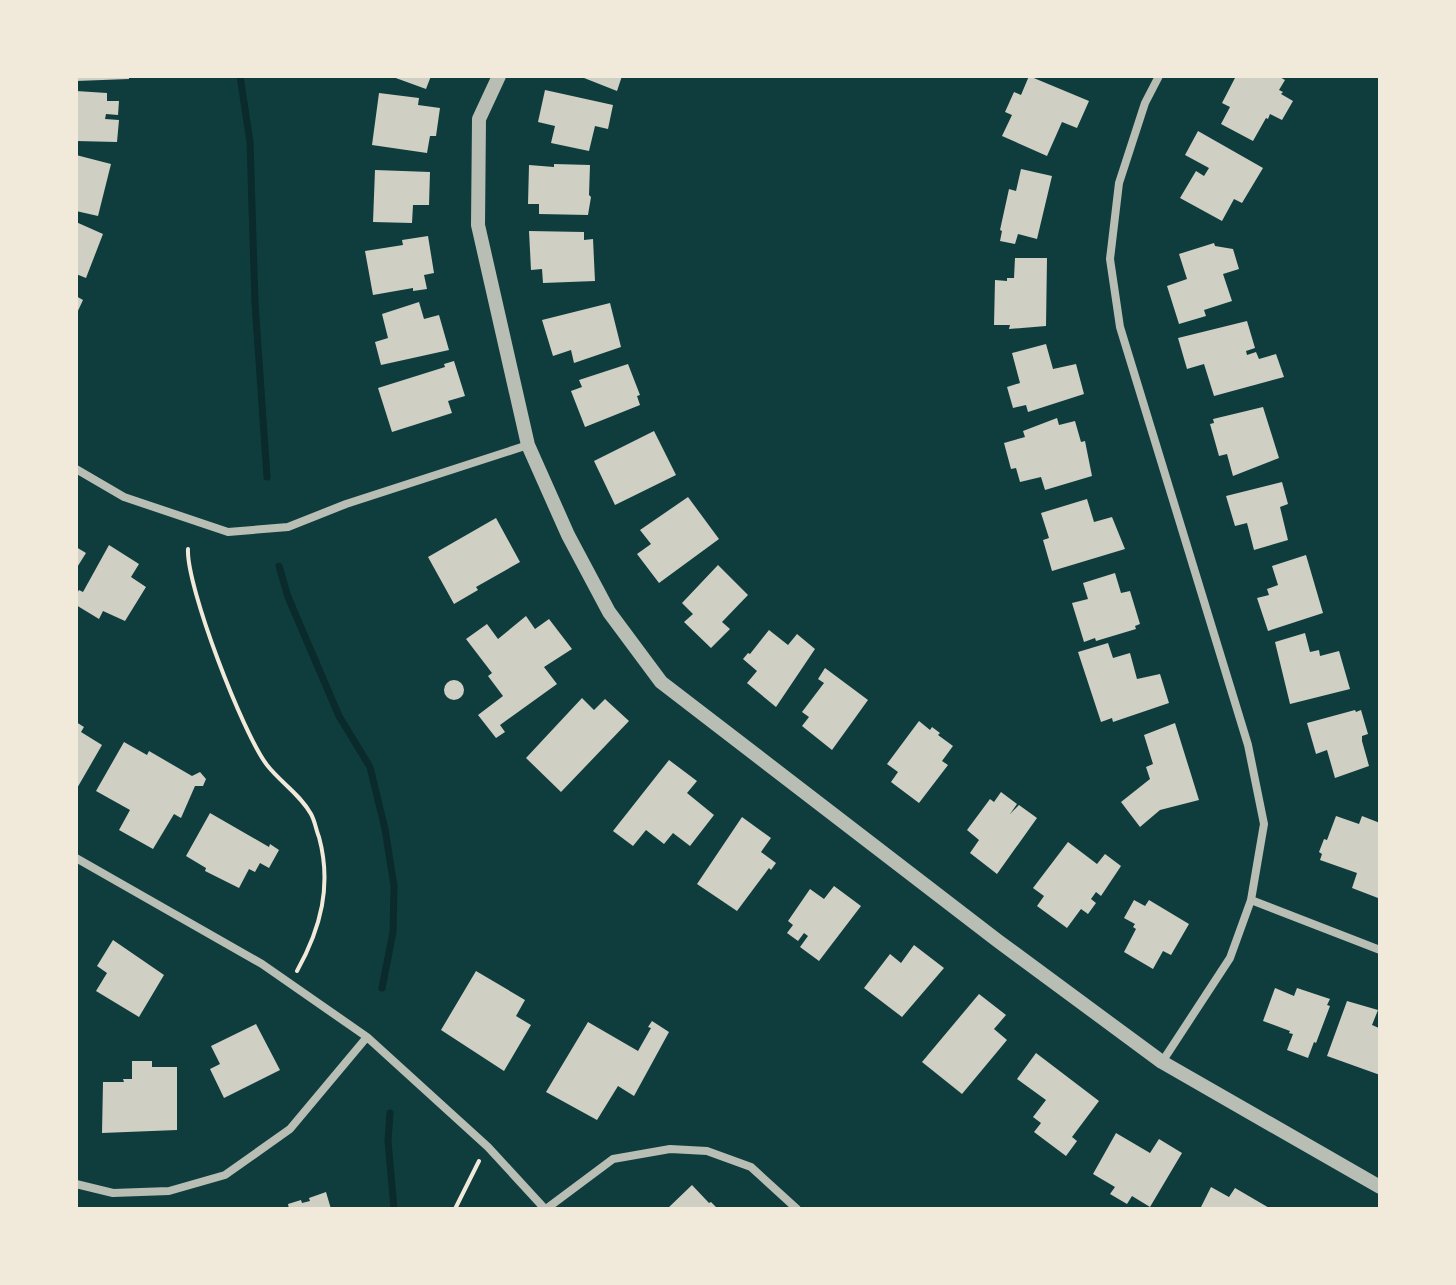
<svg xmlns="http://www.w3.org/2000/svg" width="1456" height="1285" font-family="Montserrat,sans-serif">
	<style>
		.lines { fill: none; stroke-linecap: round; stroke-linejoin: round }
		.stream { stroke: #0a2a2b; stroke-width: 7 }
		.building { fill: #cfcfc3 }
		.path { stroke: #f1e9da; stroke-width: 4 }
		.minor { stroke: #b8beb3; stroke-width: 8 }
		.tertiary { stroke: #b8beb3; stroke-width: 14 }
	</style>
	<rect width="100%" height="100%" fill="#0f3d3e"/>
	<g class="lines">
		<path class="stream" d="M240,76l10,66 5,161 12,174
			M279,566l9,31 51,119 31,51 15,62 9,57 -1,46 -11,56
			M390,1113l-2,28 6,68"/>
	</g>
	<path class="building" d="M76,76h53v3l-53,2z
		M431,76l-5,13 -33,-12v-1z
		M579,76h43l-5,15z
		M1029,76l60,25 -12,27 -15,-6 -15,34 -45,-20 10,-21 -7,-3 9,-20 7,3z
		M1236,76h42l7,4 -6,10 4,2 -2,2 12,7 -11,19 -12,-6 -2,5 -2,-1 -13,23 -32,-17 9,-17 -8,-4z
		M545,90l68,15 -5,24 -13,-3 -6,25 -38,-8 4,-17 -17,-4z
		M76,91l31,2v8h12l-1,14 -12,-1 -1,5 14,1 -2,22 -41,-1z
		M379,93l40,5 -1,7 22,3 -4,28h-6l-3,17 -55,-8z
		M1198,131l65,37 -21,35 -8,-4 -12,22 -42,-23 16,-27 8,5 5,-8 -24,-13z
		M76,155l35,9 -13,52 -22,-5z
		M554,164l36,1 -1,30 2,2 -3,18 -49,-1v-10h-11l1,-39 25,2z
		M1021,169l31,7 -15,63 -19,-5 -3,10 -15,-3 2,-10 -2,-1 9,-41 7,2z
		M375,170l55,2 -1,33h-16l-1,18 -39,-1z
		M76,222l27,12 -17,44 -10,-4z
		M529,231l55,1v8l9,-1 2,42 -52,2 -1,-14 -11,1z
		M428,236l6,37 -10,2 3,14 -14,2v-3l-40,7 -8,-44 38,-6 -1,-5z
		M1214,243l1,3 18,3 6,20 -16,5 9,27 -28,9 2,6 -27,8 -12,-38 20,-7 -8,-25z
		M1015,258h32l-1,68 -37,3 1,-4h-16l1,-45 12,1v-3h7z
		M76,296l7,4 -7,15z
		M419,302l5,17 15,-4 10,35 -68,15 -6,-23 13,-4 -6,-24z
		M610,303l11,44 -47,16 -3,-13 -18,6 -11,-36z
		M1247,321l8,27 -9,3 1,4 9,-3 3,7 17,-5 8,23 -70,19 -10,-32 -17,5 -9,-31z
		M1046,344l7,25 23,-5 8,30 -56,18 -2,-7 -13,3 -6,-21 13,-4 -8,-30z
		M454,361l11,35 -17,5 4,12 -60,19 -14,-44 67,-21 -1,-3z
		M628,364l12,31 -3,1 3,9 -55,22 -14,-36 11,-4 -3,-7z
		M1263,407l16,51 -46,18 -6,-22 -8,2 -9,-32 4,-1 -1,-4z
		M1057,418l2,7 16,-4 6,21 4,-1 7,35 -47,14 -4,-13 -21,5 -4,-14 -5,1 -7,-26 21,-6 -2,-6z
		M654,431l22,44 -61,30 -21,-44z
		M1282,482l6,22 -8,3 8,33 -34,10 -7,-27 -12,3 -9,-30z
		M688,497l31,42 -60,44 -22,-29 14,-10 -11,-14z
		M1087,499l7,23 18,-5 13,32 -73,22 -9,-31 6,-2 -8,-25z
		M496,518l24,44 -44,25 2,3 -24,14 -26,-47z
		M109,545l30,19 -8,13 15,10 -21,34 -22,-10 -4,8 -23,-14 2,-4 -2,-6 3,-5 4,2z
		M76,547l10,6 -10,16z
		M1306,555l17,58 -55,18 -11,-33 12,-3 -2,-6 11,-4 -6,-19z
		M718,565l30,30 -26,27 8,7 -19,19 -27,-26 9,-8 -11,-11z
		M1115,573l6,20 9,-2 10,33 -5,2 1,3 -40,12 -1,-3 -11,4 -12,-39 16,-4 -5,-16z
		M526,616l9,13 14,-10 23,30 -28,18 13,17 -57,41 5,7 -9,6 -18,-23 25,-19 -15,-20 4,-3 -26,-34 21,-15 11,15z
		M769,630l19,15 9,-11 18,15 -39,58 -29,-24 10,-12 -14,-12 5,-6 2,1z
		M1305,633l5,19 9,-2 1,6 19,-5 11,38 -60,15 -15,-62z
		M1108,643l5,15 17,-5 7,26 23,-5 9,29 -56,19 -1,-4 -11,4 -23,-70z
		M825,668l43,32 -36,50 -30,-24 7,-9 -7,-5 22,-29 -6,-4z
		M444 690a10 10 0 1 1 20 0a10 10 0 1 1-20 0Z
		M582,698l12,12 11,-11 24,22 -68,71 -35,-34z
		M1355,710l1,2 5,-2 7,24 -6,2v5l7,25 -34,12 -8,-28 -11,4 -9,-31z
		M919,721l11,9 2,-3 8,6 -2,2 15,11 -11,15 6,4 -29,38 -28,-21 7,-10 -11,-8z
		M76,722l8,5 -3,5 21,13 -26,45z
		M1175,723l24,77 -39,10 -20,17 -19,-25 29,-23 -4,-12 7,-3 -9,-29z
		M124,742l23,13 2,-4 43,25 8,-4 6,7 -3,7h-8l-14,32 -7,-4 -21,35 -34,-19 11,-20 -34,-19z
		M669,760l28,21 -10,12 27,22 -24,31 -17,-13 -9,11 -18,-14 -13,16 -20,-15z
		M1001,792l16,12 -7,10 9,-9 18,13 -40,56 -27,-21 9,-13 -12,-10 23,-31 4,3z
		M210,813l59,34 1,-3 9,6 -10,18 -9,-5 -5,9 -6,-3 -10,19 -34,-17 1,-3 -20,-12z
		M1336,816l23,8 3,-8 18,7 -2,75 -26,-10 5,-15 -37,-13 2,-6 -3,-2 5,-13 3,1z
		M742,817l29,21 -10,14 15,11 -5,7 -2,-2 -32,43 -40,-27z
		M1068,842l29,22 8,-10 16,12 -20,30 -5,-4 -5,7 5,4 -8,11 -7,-5 -14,19 -30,-22 7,-10 -11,-8z
		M834,886l27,20 -42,55 -19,-14 8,-11 -4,-3 -6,8 -11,-8 6,-8 -5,-4 22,-32 14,10z
		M1134,900l11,6 4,-6 40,24 -18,31 -8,-4 -10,18 -29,-17 12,-23 -3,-2 2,-3 -11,-6z
		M113,940l51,35 -25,42 -43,-26 11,-18 -10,-7z
		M914,945l30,23 -42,49 -38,-29 26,-34 11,9z
		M476,971l49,29 -9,16 15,9 -27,46 -63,-41z
		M1275,988l19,8 3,-8 33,11 -3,6 3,1 -14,37 -2,-1 -6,16 -21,-8 6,-16 -4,-1 1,-2 -27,-10z
		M979,994l27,21 -12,14 13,11 -45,54 -40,-32z
		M1347,1001l31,9 -6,15 7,3 1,3v44l-53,-19z
		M652,1021l17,11 -35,64 -16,-10 -21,34 -51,-28 42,-70 50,29 13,-23 -3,-1z
		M256,1024l24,46 -56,28 -14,-29 10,-5 -9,-18z
		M1036,1053l63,48 -27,36 5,4 -11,15 -32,-24 7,-9 -8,-6 13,-17 -29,-21z
		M132,1061h20v6h25v63l-75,3 1,-51h21l-1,-3h9z
		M1116,1133l34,20 9,-14 23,14 -32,54 -18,-11 -5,8 -17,-10 5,-7 -22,-13z
		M692,1185l17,18 2,-1 7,7h-51z
		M1211,1187l18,10 6,-9 36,21h-71z
		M326,1192l5,17h-42l-1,-5 13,-4 1,3 8,-2 -1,-3z"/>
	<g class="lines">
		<path class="path" d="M188,549c-2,37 55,185 79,216 13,17 33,29 44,49 4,7 5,16 8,23 13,48 2,91 -22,134
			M455,1209l24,-48"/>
		<path class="minor" d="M1159,76l-14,27 -26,80 -9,76 10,68 128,418 16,79 -13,76 -21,58 -68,104
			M76,469l48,28 104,35 60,-5 58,-23 182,-59
			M76,858l186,106 105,73 121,110 57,62
			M1251,900l129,50
			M76,1184l37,9 56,-2 56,-16 65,-46 77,-92
			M546,1209l67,-50 57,-10 37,2 44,16 46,42"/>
		<path class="tertiary" d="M499,76l-20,43 -1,106 50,220 40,90 41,77 52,70 337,259 164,121 218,125"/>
	</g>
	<rect width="1456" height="1285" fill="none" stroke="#f1e9da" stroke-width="156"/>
</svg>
